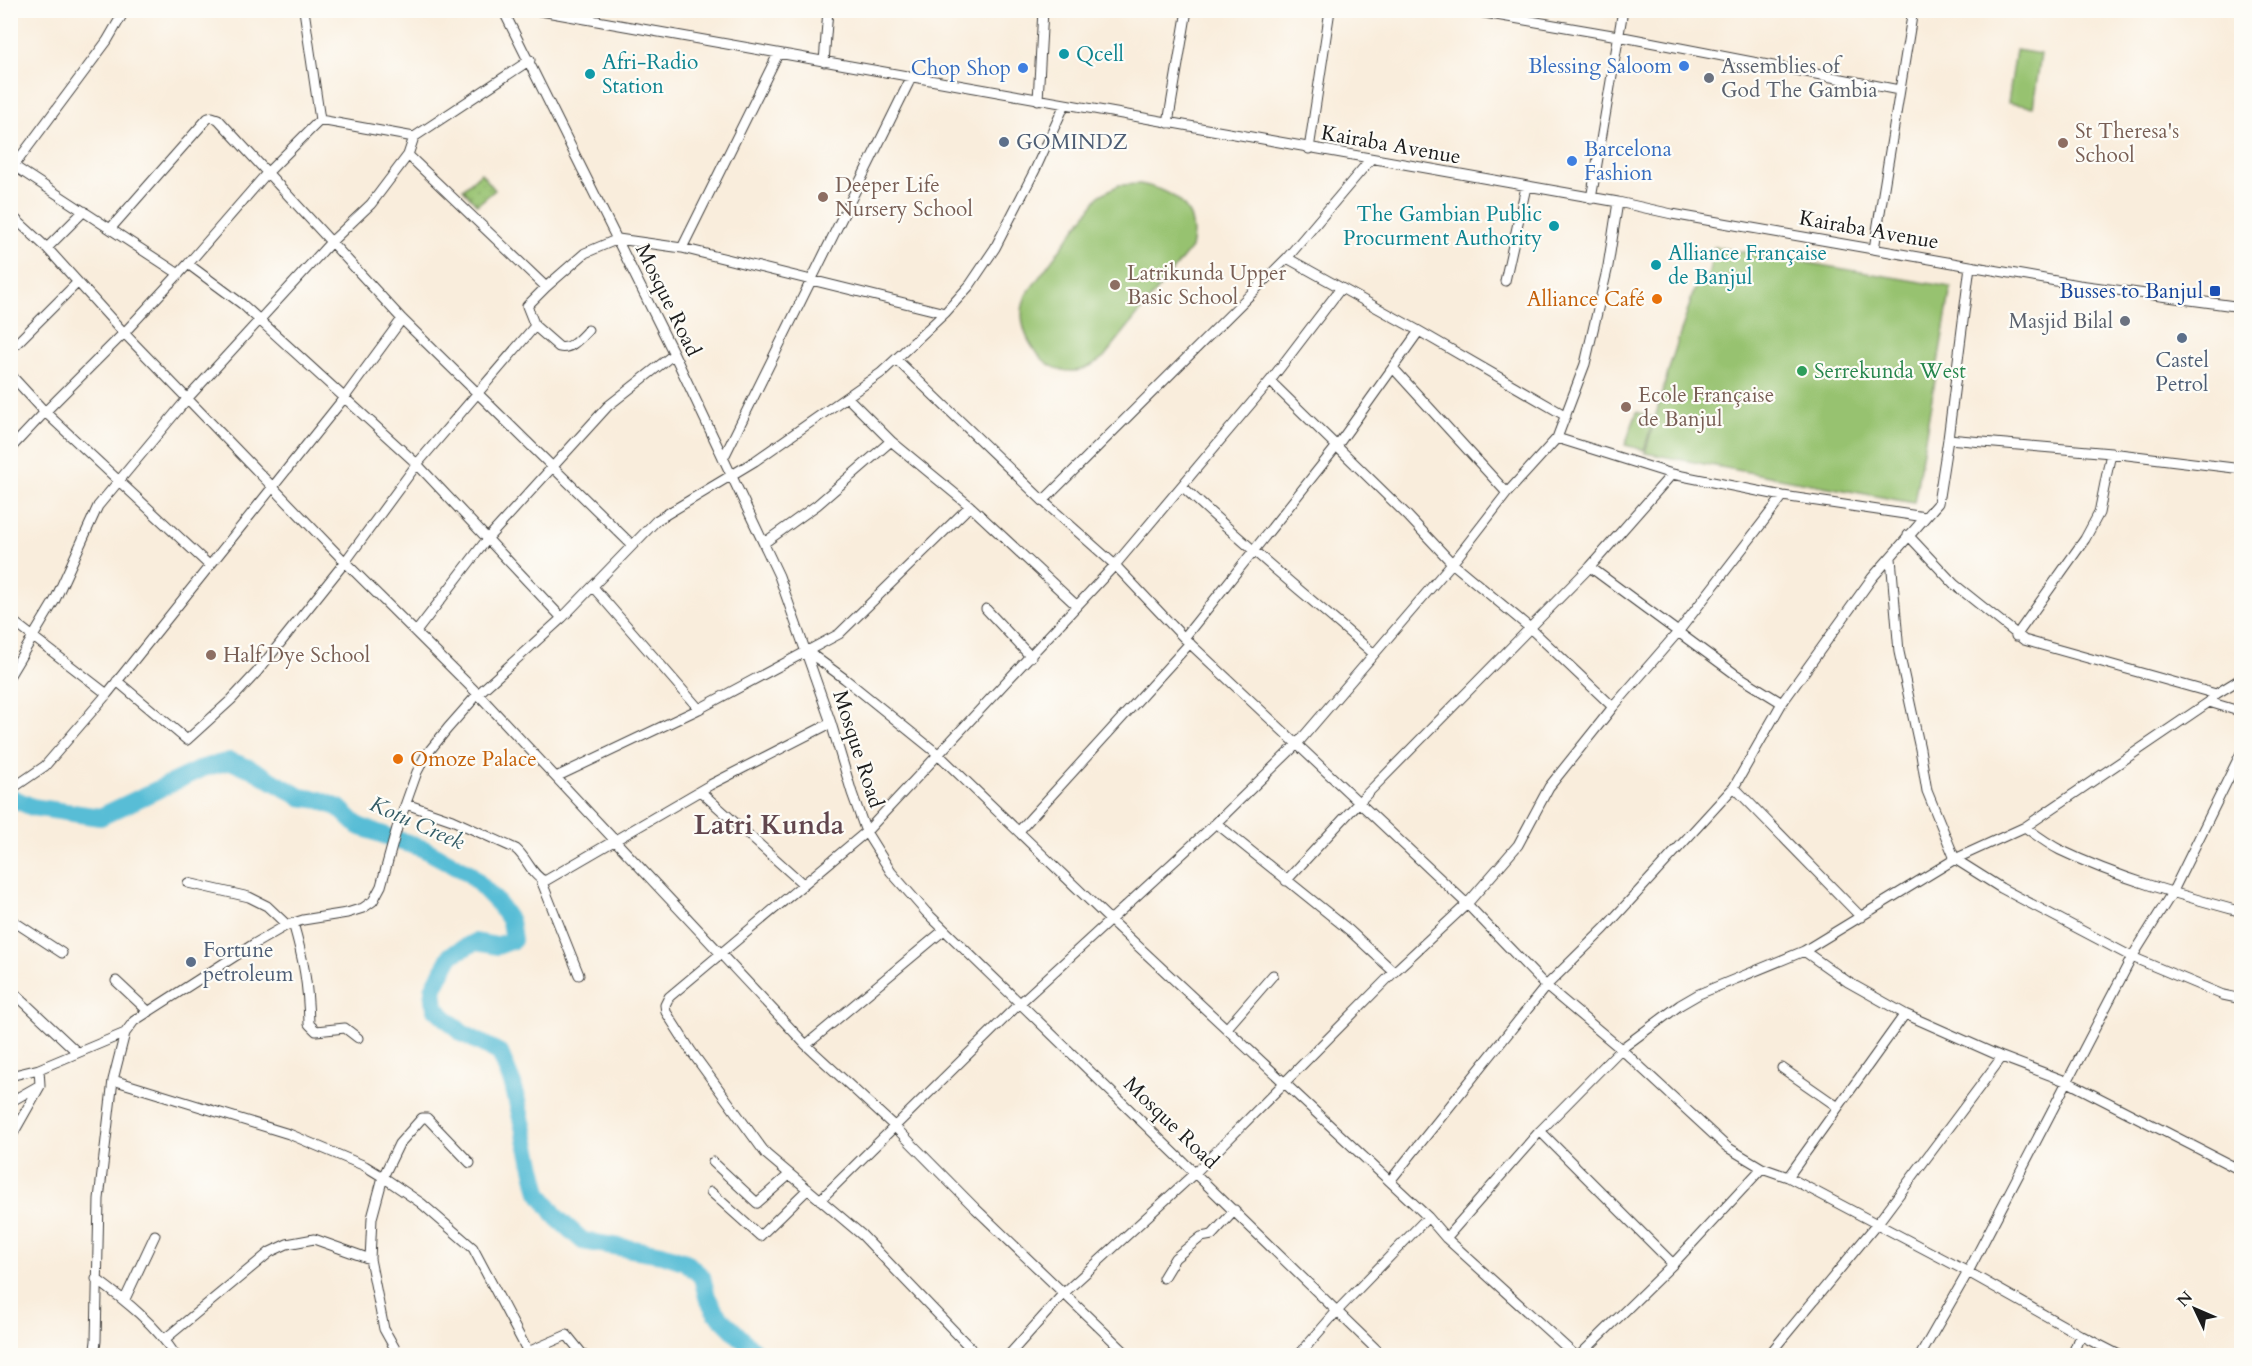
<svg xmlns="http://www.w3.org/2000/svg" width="2252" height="1366" font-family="Cardo,serif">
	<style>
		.grass { fill: url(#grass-dots); stroke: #5a6f46; stroke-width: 1.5 }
		.pitch { fill: #97c270; stroke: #5a6f46; stroke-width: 1.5 }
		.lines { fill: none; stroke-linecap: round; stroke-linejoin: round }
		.river { stroke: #58bdd6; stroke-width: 18 }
		.minor-casing { stroke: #3d3b39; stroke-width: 11 }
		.minor { stroke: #fff; stroke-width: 9 }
		.culture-dot { fill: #0f9aa8; stroke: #fdfcf7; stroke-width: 2 }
		.shop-dot { fill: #3f7fe0; stroke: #fdfcf7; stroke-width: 2 }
		.worship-dot { fill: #6b7280; stroke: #fdfcf7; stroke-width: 2 }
		.service-dot { fill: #5c6f8a; stroke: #fdfcf7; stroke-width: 2 }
		.education-dot { fill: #8d6e63; stroke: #fdfcf7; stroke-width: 2 }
		.transit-dot { fill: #1a4fb4; stroke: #fdfcf7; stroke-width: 2 }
		.food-dot { fill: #e8710a; stroke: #fdfcf7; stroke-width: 2 }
		.leisure-dot { fill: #2e9e5b; stroke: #fdfcf7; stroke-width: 2 }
		.labels { text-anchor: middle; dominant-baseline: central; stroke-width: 4.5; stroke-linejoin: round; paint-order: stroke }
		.culture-label { font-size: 21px; fill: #0d838f; stroke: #fdfcf7; text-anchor: start }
		.shop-label { font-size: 21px; fill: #366cbe; stroke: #fdfcf7; text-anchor: end }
		.worship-label { font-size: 21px; fill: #5b616d; stroke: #fdfcf7; text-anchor: start }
		.education-label { font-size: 21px; fill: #785e54; stroke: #fdfcf7; text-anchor: start }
		.service-label { font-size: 21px; fill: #4e5e75; stroke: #fdfcf7; text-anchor: start }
		.street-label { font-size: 21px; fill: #1c1c1c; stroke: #fdfcf7 }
		.transit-label { font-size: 21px; fill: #164399; stroke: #fdfcf7; text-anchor: end }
		.food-label { font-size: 21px; fill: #c56008; stroke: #fdfcf7; text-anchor: end }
		.leisure-label { font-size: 21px; fill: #27864d; stroke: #fdfcf7; text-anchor: start }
		.water-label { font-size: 22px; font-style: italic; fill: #345c66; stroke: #fdfcf7 }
		.district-label { font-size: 27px; font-weight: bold; fill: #61464e; stroke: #fdfcf7 }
	</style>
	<defs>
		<pattern id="grass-dots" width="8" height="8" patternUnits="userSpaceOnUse" patternTransform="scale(1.5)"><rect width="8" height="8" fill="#97c270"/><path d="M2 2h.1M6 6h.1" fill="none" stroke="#82a660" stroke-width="1.8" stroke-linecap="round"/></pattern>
	</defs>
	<rect width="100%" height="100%" fill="#fdfcf7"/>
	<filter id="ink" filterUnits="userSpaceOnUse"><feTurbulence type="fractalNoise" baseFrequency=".0167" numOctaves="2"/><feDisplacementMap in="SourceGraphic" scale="12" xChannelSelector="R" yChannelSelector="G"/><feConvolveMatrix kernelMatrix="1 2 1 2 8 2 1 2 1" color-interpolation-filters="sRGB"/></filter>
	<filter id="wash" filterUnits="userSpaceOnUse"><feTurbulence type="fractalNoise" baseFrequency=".008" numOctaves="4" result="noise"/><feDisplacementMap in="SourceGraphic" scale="24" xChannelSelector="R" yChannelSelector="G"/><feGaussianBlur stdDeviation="1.35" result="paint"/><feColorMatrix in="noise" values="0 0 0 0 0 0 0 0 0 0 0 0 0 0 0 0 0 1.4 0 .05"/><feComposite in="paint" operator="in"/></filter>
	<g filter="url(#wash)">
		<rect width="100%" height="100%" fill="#f9eddc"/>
		<path class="grass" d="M481,173l14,17 -18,15 -14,-16z"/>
		<path class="pitch" d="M2016,50l25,4 -8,53 -25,-4z
			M1140,184c36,7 60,25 51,64l-87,109c-9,6 -20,14 -30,14 -30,2 -52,-31 -52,-58 0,-6 2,-12 4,-18l74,-100 19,-10z
			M1714,247l237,40 -37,216 -269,-50 26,-91 25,-77 10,2z
			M1637,412l17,6 -10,32 -19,-5z"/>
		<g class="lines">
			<path class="river" d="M10,797l22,10 68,10 103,-49 27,-7 22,8 48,28 20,3 19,8 19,18 66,23 45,24 28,29 13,19 3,19 -16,6 -22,-4 -24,13 -18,34 2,19 27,25 38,20 13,32 26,107 18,26 26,23 79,13 24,8 16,15 5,20 9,16 43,43"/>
		</g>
	</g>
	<g filter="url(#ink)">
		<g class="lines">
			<g class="minor-casing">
				<path id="minor" d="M304,10l16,110
					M503,10l171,344 105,222 52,147 21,70 14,39 25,40 35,40 457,444
					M535,10l1083,192 54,12 407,71 163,22
					M1467,10l151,26 281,54
					M824,62l4,-52
					M1038,100l5,-90
					M320,120l94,17
					M1168,123l19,-113
					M1309,149l21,-139
					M408,155l138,132 39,-34 33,-14 64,9 263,65
					M14,166l165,108
					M10,171l97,-130 18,-31
					M1591,199l32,-189
					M10,214l37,34 77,85 221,229 133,132 328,351 88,81 82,83 153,147
					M110,229l98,-111 4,-1 6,2 184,200 230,226
					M47,248l37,-37
					M682,248l96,-194
					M1874,249l39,-239
					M1287,258l132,73 147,85
					M188,264l54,40 175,160 145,154
					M1505,281l21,-94
					M535,326l24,21c12,3 21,-9 29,-17
					M10,350l67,-67
					M897,360l146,141 72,64 69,73 283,266 79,82 75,63 106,98 35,21 26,9 180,95 112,63 41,21
					M1394,369l113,124
					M10,374l35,38 165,154
					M1270,381l137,134 45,48 78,65 83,79
					M847,397l44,44 79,65 106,99
					M1557,438l115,36 111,22 142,21
					M1948,439l163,14 131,16
					M10,449l35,-37 79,-79 64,-69 79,-91 53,-53
					M723,459l188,-381
					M1182,486c62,59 128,112 192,168
					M1043,501l244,-243 83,-98
					M1908,535l46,49 70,56 192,54
					M764,543l53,-38 74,-64
					M1891,558l8,94 21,97 7,42 28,68 46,29 131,69 91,38 19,4
					M1590,567l145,107 47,29
					M593,587l106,122
					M986,609l45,48
					M10,619l97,75
					M416,632l72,-94 120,-132 66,-52
					M2016,636l69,-97 14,-26 12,-60
					M1184,638l153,-192 82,-115
					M807,651l38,28 93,75 172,166 318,297 18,21 130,118
					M10,675l45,-75 43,-94 89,-107 144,-157 40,-38 37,-49 6,-18 116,-77
					M117,681l70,59 44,-40 26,-28 88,-110 72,-98 118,-138 -8,-20 19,-19
					M2209,702l33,10
					M556,777l143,-68 140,-75 131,-128
					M1734,787l127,130
					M10,790l35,-24 62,-72 237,-296 58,-79
					M700,791l103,93
					M406,804l46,16 64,29c11,9 16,27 29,32l165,-96 121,-62
					M1216,823l133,107 45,42
					M2025,827l184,-125 7,-8 26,-16
					M1019,831l171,-188
					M541,880l38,95
					M1286,881l73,-79 231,-235 82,-93
					M188,883l61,14 18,9 20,19
					M10,919l52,34
					M293,923c11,38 15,61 16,101l7,7 29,-3 13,10
					M1804,951l44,31 57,32 97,43 66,25 174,89
					M116,981l33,31
					M10,989l67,63
					M1227,1028l46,-53
					M806,1045l138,-115
					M1782,1068l56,39
					M10,1076l29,-7
					M113,1080l176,54 76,32 18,11 38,26 52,45 55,104 39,-17 17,21
					M10,1102l30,-17 -1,-16 86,-36
					M1540,1131l133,133
					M10,1139l30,-53
					M713,1162l44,41 33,-29
					M1788,1177l117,-163
					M1390,1181l156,-195 58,-57 130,-142 48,-84 90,-125 66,-75 10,-64 22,-173
					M711,1192l49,44 48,-47
					M820,1200l200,-197 196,-180 81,-79 162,-189 48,-62 50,-55 28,-74 23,-98 10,-64
					M1446,1238l94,-107 81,-82 59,-44 19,-11 105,-43 151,-92 70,-32c11,8 23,17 35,23 58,28 120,45 182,62
					M1163,1278l12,-20 26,-21 11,-2 23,-25
					M96,1279c30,22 59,45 80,77
					M125,1299l30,-64
					M165,1339l105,-87 17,-8 27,-5 56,20
					M94,1356l2,-15 3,-142 14,-119 12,-47 9,-12 120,-77 33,-19 16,-5 44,-7 16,-5 10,-7 8,-15 16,-58 20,-56 9,-17 22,-27 30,-34 84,-76 95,-98 98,-59 126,-88 64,-60 25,-28 25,-37 40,-78 30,-66
					M399,1356l-15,-27 -14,-70 2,-41 11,-41 16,-33 23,-26h5l43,45
					M978,1356l-116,-121 -96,-81 -75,-103 -25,-39 -1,-7 4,-8 197,-165 249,-267 155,-184 71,-93
					M1008,1356l57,-64 131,-120 198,-200 73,-68 51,-59 31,-58 64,-80 66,-76 104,-135
					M1298,1356l39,-45 91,-94
					M1579,1356l94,-92 89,-96
					M1768,1356l109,-132 125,-167
					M1920,1356l48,-84 164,-315 40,-64 70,-142
					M2072,1356l8,-21"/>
			</g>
			<use href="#minor" class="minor"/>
		</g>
	</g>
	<g class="culture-dot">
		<circle cx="1064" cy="54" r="6"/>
		<circle cx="590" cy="74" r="6"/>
		<circle cx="1554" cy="226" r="6"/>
		<circle cx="1656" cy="265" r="6"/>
	</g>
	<g class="shop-dot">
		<circle cx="1684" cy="66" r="6"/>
		<circle cx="1023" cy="68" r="6"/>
		<circle cx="1572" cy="161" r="6"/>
	</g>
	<g class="worship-dot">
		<circle cx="1709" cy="78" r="6"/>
		<circle cx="2125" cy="321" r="6"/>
	</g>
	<g class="service-dot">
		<circle cx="1004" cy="142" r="6"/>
		<circle cx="2182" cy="338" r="6"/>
		<circle cx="191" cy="962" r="6"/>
	</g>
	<g class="education-dot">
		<circle cx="2063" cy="143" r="6"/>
		<circle cx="823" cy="197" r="6"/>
		<circle cx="1115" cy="285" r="6"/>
		<circle cx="1626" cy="407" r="6"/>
		<circle cx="211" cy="655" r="6"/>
	</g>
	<rect class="transit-dot" x="2209" y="285" width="12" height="12" rx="3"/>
	<g class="food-dot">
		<circle cx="1657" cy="299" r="6"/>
		<circle cx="398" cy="759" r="6"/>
	</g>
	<circle class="leisure-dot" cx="1802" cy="371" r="6"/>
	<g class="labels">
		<g class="culture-label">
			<text x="1076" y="54">Qcell</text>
			<text x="602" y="62">Afri-Radio<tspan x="602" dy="24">Station</tspan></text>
			<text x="1542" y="214" text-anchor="end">The Gambian Public<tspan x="1542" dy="24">Procurment Authority</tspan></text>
			<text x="1668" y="253">Alliance Française<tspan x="1668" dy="24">de Banjul</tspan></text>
		</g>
		<g class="shop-label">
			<text x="1672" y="66">Blessing Saloom</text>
			<text x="1011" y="68">Chop Shop</text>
			<text x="1584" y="149" text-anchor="start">Barcelona<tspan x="1584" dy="24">Fashion</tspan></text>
		</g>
		<g class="worship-label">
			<text x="1721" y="66">Assemblies of<tspan x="1721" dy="24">God The Gambia</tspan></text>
			<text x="2113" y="321" text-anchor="end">Masjid Bilal</text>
		</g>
		<g class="education-label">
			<text x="2075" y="131">St Theresa's<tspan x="2075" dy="24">School</tspan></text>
			<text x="835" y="185">Deeper Life<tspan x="835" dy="24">Nursery School</tspan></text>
			<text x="1127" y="273">Latrikunda Upper<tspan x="1127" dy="24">Basic School</tspan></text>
			<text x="1638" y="395">Ecole Française<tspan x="1638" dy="24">de Banjul</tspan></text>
			<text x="223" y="655">Half Dye School</text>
		</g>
		<g class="service-label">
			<text x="1016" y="142">GOMINDZ</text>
			<text x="2182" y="360" text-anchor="middle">Castel<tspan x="2182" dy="24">Petrol</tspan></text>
			<text x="203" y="950">Fortune<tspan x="203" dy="24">petroleum</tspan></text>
		</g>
		<g class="street-label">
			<text transform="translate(1391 145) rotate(10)">Kairaba Avenue</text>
			<text transform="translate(1869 230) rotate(10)">Kairaba Avenue</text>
			<text transform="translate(668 300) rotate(64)">Mosque Road</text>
			<text transform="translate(858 749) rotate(72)">Mosque Road</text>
			<text transform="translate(1171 1123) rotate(44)">Mosque Road</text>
		</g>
		<g class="transit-label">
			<text x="2203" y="291">Busses to Banjul</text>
		</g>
		<g class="food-label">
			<text x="1645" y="299">Alliance Café</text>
			<text x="410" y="759" text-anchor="start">Omoze Palace</text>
		</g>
		<g class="leisure-label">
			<text x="1814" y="371">Serrekunda West</text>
		</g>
		<g class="water-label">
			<text transform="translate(417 823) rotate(24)">Kotu Creek</text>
		</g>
		<g class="district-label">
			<text x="769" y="825">Latri Kunda</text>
		</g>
	</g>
	<rect width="2252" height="1366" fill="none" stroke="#fdfcf7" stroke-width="36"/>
	<g transform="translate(2195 1309) rotate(314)" stroke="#fdfcf7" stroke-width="4.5" paint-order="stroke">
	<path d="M0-4.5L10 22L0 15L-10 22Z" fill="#1c1c1c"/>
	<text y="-9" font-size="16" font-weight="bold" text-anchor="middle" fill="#1c1c1c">N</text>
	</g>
</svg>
